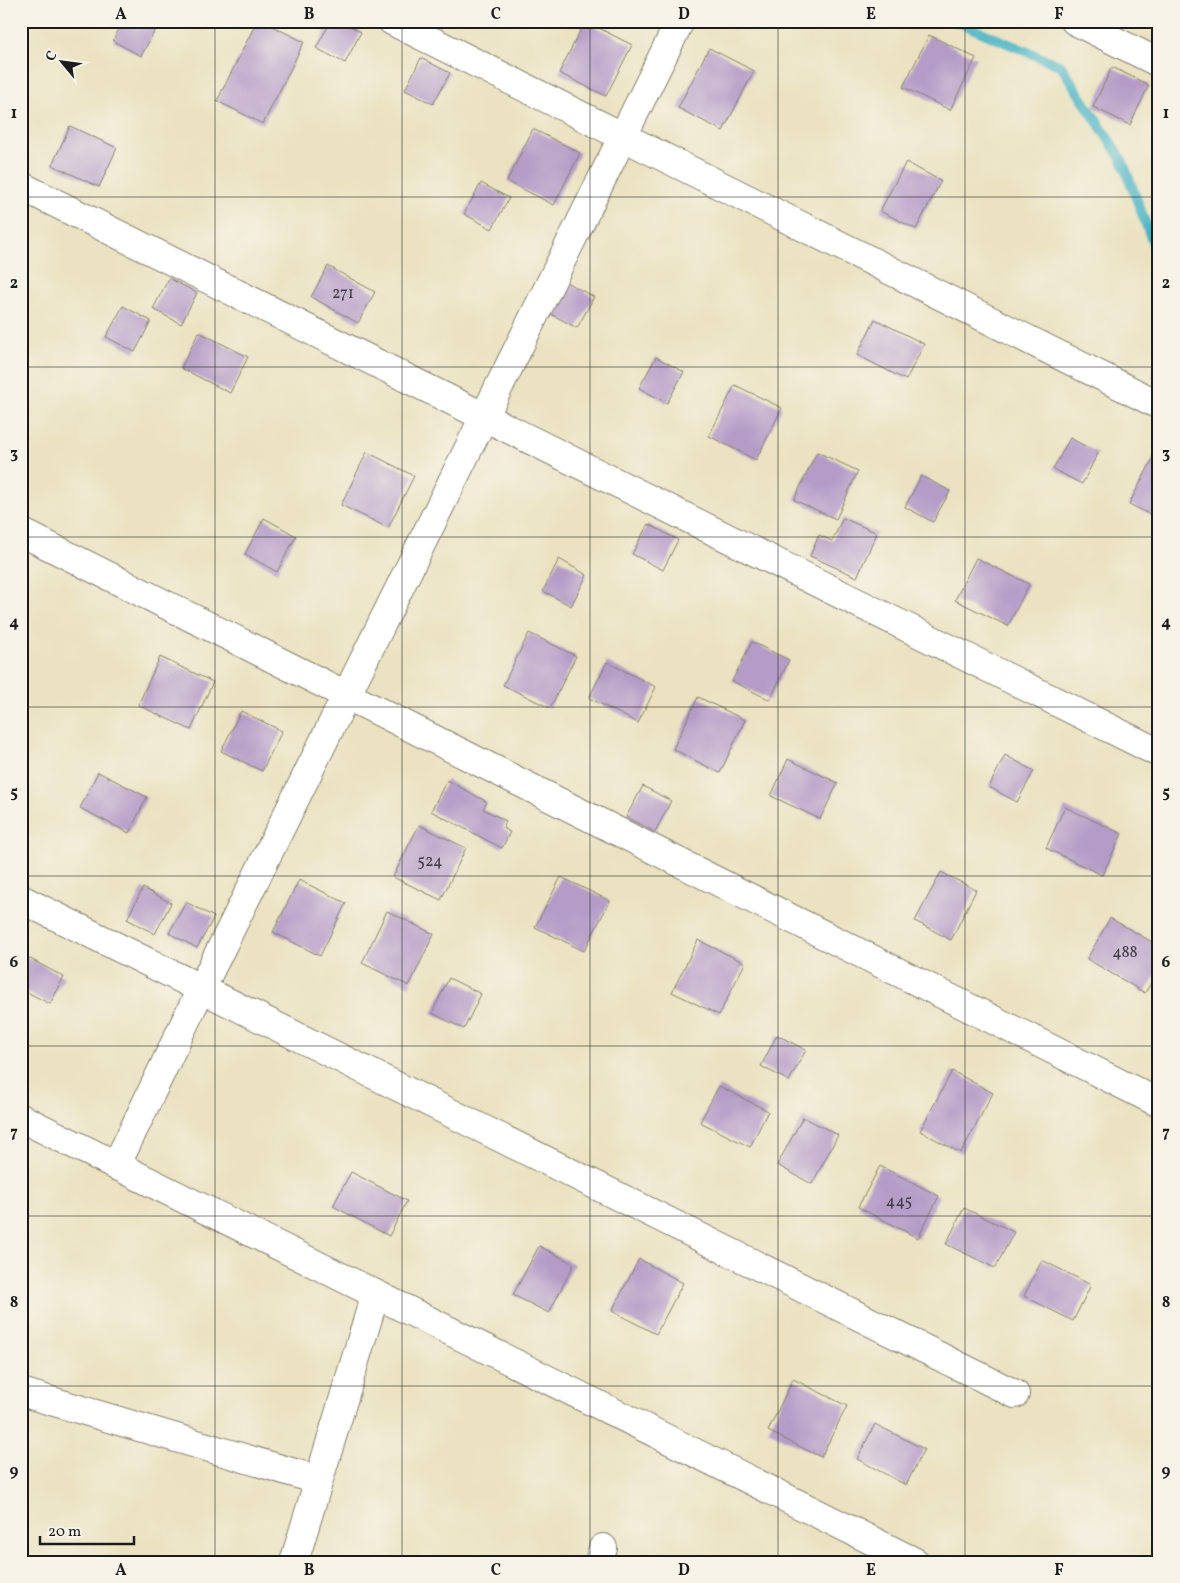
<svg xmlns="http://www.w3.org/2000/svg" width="1180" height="1583" font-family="Vollkorn,serif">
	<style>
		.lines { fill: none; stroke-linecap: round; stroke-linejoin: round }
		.stream { stroke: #46b3c2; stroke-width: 10 }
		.building { fill: #b49cc7 }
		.minor-casing { stroke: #837f6e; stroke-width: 30 }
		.minor { stroke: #fff; stroke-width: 28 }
		.grid { fill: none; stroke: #1c1c1c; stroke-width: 1; stroke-opacity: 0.55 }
		.labels { text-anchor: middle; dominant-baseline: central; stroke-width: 4; stroke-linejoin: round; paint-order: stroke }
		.number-label { font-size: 16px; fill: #423c47 }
		.neatline { fill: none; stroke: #1c1c1c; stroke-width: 2 }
		.grid-label { font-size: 16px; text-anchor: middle; font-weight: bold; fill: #1c1c1c }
	</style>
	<rect width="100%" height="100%" fill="#f7f3e8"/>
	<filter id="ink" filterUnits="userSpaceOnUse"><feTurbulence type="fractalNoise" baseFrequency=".02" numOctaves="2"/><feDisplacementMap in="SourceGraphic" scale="10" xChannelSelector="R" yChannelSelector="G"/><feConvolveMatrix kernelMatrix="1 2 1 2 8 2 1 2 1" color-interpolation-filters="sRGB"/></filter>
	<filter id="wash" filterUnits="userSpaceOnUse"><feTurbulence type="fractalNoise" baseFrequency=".0096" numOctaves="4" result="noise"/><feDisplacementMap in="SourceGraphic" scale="20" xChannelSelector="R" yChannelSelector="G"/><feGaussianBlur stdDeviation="1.12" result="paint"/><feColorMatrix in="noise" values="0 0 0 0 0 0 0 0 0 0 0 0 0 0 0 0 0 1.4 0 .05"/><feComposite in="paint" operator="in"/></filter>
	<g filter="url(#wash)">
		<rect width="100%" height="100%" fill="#eae2c0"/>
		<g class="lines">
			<path class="stream" d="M955,21l106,45 61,94 37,99"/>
		</g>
		<g id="blocks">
			<path class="building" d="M123,21h27l8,4 -17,31 -28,-15z
				M257,21h5l42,21 -41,82 -46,-23z
				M331,21h10l20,11 -16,31 -29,-15z
				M585,21l47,24 -26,51 -47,-23z
				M929,35l47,23 -26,52 -47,-23z
				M709,48l45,23 -31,60 -45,-23z
				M421,58l29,15 -17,31 -28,-14z
				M1112,67l37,18 -19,40 -37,-18z
				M70,126l47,22 -18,39 -47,-22z
				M533,129l47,24 -26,52 -47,-24z
				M906,162l35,19 -25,48 -36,-18z
				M481,183l28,15 -17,31 -28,-15z
				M328,266l47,26 -17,31 -47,-26z
				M169,278l28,15 -16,31 -28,-15z
				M566,282l28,15 -17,31 -28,-15z
				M123,306l28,15 -16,31 -29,-15z
				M875,319l49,25 -18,36 -49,-25z
				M199,332l49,25 -18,36 -49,-25z
				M656,357l28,15 -17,31 -28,-15z
				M1159,363v19l-8,-4z
				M735,385l47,23 -26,52 -47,-24z
				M1070,438l28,15 -16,31 -29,-15z
				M367,452l47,24 -26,52 -47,-23z
				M817,452l41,19 -22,48 -42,-19z
				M1155,455l4,2v62l-30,-15z
				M921,476l29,15 -17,31 -28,-15z
				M264,518l32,18 -19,36 -32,-18z
				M843,518l34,15 -20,44 -47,-21 9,-21 13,6z
				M648,524l30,16 -15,30 -31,-16z
				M976,558l53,26 -21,42 -53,-26z
				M559,559l28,16 -16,31 -28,-15z
				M529,633l47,23 -26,52 -47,-23z
				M752,642l37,18 -19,40 -38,-19z
				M160,657l53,25 -22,48 -53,-25z
				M607,662l49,25 -18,36 -49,-25z
				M698,697l47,23 -25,53 -47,-24z
				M241,711l41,20 -20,40 -41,-20z
				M1005,755l29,16 -17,31 -28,-15z
				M788,759l50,24 -18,36 -49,-23z
				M98,772l49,25 -18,36 -49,-25z
				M447,780l40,22 -4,7 23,12 -3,7 7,4 -8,16 -71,-37z
				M643,786l28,15 -16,31 -29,-15z
				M1065,807l57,27 -20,41 -56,-27z
				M419,825l47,23 -25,52 -48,-23z
				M941,872l35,18 -25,50 -36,-19z
				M561,877l49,24 -26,50 -49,-24z
				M299,880l47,23 -26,53 -47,-24z
				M143,888l28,15 -16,31 -28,-15z
				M186,902l28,15 -17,31 -28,-15z
				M387,911l47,23 -25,52 -47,-23z
				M1110,918l49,28v24l-14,23 -58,-34z
				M698,940l47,23 -26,52 -47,-23z
				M21,954l43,23 -14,27 -25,-13 -4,8z
				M449,978l32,16 -17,35 -32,-16z
				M777,1035l29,15 -17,31 -28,-15z
				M952,1071l41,22 -32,60 -41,-22z
				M719,1086l49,25 -18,36 -50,-25z
				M803,1117l35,18 -26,49 -35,-19z
				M880,1166l59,30 -21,42 -60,-31z
				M351,1172l56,29 -18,35 -56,-30z
				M964,1208l50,24 -19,36 -49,-24z
				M539,1246l35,18 -25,49 -36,-18z
				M639,1259l44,24 -27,51 -44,-23z
				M1042,1260l49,25 -18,36 -49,-25z
				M793,1379l54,27 -26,51 -53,-26z
				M875,1424l49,25 -18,36 -49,-26z"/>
		</g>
	</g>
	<g filter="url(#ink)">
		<use href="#blocks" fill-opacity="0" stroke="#837f6e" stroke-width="1"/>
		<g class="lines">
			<g class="minor-casing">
				<path id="minor" d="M392,21l767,384
					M1075,21l84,42
					M21,186l1138,567
					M21,532l1138,571
					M21,899l994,495
					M21,1118l894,444
					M116,1166l85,-177 479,-968
					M21,1392l297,88
					M294,1562l81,-267
					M599,1562l4,-14"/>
			</g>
			<use href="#minor" class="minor"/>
		</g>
	</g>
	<path class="grid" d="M215,21v1541M402,21v1541M590,21v1541M778,21v1541M965,21v1541M21,197h1138M21,367h1138M21,537h1138M21,707h1138M21,876h1138M21,1046h1138M21,1216h1138M21,1386h1138"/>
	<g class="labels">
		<g class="number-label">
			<text x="343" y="294">271</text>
			<text x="430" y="862">524</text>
			<text x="1125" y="953">488</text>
			<text x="899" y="1202">445</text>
		</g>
	</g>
	<rect width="1180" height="1583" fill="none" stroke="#f7f3e8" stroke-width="55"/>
	<g transform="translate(62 62) rotate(299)" stroke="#f7f3e8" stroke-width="4" paint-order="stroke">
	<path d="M0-4L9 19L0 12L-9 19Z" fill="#1c1c1c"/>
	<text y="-8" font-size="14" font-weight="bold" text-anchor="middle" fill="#1c1c1c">С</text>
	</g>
	<path d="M40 1536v8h94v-8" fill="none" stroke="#1c1c1c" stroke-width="2.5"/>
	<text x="48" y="1536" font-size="15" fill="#1c1c1c" stroke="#f7f3e8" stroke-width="4" paint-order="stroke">20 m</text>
	<rect x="28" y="28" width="1124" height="1528" class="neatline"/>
	<g class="grid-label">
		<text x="121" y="19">A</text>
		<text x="309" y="19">B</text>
		<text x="496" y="19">C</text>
		<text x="684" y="19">D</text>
		<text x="871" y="19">E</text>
		<text x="1059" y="19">F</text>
		<text x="14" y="118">1</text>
		<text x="1166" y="118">1</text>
		<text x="14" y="288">2</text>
		<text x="1166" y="288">2</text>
		<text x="14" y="458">3</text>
		<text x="1166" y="458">3</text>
		<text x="14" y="627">4</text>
		<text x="1166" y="627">4</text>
		<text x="14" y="797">5</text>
		<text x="1166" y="797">5</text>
		<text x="14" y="967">6</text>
		<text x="1166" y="967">6</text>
		<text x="14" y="1137">7</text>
		<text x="1166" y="1137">7</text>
		<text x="14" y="1307">8</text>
		<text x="1166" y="1307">8</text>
		<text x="14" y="1476">9</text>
		<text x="1166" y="1476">9</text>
		<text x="121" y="1575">A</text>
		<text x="309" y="1575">B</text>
		<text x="496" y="1575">C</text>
		<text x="684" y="1575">D</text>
		<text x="871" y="1575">E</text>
		<text x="1059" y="1575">F</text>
	</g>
</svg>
